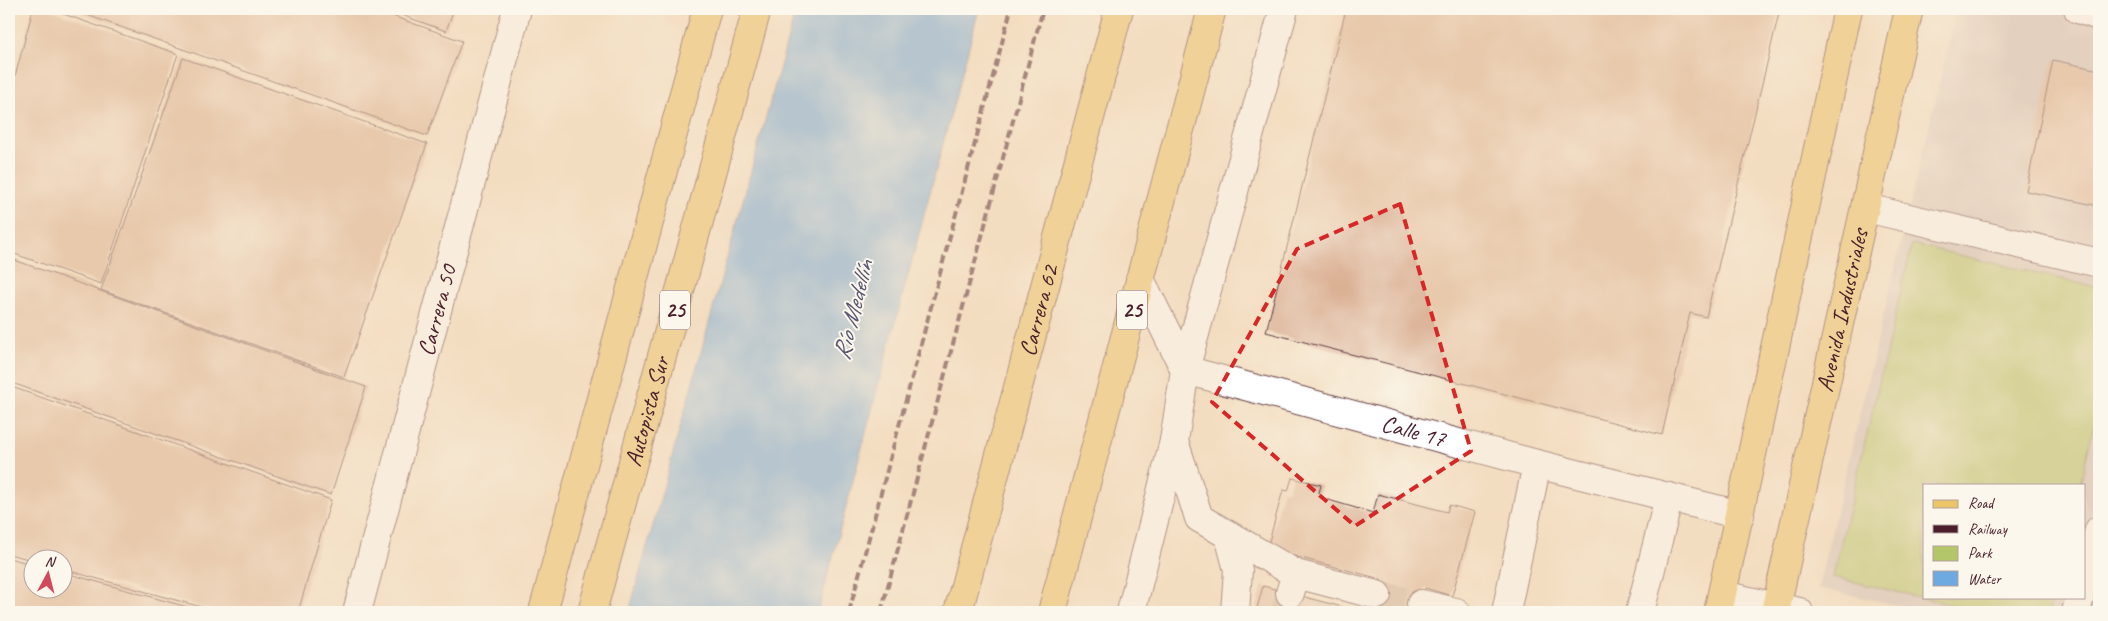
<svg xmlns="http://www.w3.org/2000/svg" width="2108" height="621" font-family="Caveat,sans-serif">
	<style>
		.industrial { fill: #d1c0bc; fill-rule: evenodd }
		.green { fill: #b4c66a; stroke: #7f724a }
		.water { fill: #6ea9df; stroke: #5c6485 }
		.building { fill: #dbb194 }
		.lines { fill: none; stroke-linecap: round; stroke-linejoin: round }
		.minor-tunnel { stroke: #d1b7a2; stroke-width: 28; stroke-dasharray: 28 14; stroke-linecap: butt }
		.minor-casing { stroke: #633c41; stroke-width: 30 }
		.major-casing { stroke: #633c41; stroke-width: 30 }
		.highway-casing { stroke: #633c41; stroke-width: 30 }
		.minor { stroke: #fff; stroke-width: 28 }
		.major { stroke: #edc569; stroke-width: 28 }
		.highway { stroke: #edc569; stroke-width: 28 }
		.rail { stroke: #4a1f2b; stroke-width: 4; stroke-dasharray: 8 4; stroke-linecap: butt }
		.marked { fill: none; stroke: #d62828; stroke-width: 4; stroke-dasharray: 10 6; stroke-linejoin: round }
		.labels { text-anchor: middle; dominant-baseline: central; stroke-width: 4; stroke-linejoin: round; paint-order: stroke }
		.shield { fill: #fbf7ec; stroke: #7f6065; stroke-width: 1 }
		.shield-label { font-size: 22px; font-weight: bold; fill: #4a1f2b }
		.street-label { font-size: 24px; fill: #4a1f2b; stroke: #fbf7ec }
		.water-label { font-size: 25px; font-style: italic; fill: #585673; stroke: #fbf7ec }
	</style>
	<rect width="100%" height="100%" fill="#fbf7ec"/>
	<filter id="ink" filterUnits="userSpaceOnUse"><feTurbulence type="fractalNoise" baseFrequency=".02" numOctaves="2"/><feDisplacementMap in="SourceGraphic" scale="10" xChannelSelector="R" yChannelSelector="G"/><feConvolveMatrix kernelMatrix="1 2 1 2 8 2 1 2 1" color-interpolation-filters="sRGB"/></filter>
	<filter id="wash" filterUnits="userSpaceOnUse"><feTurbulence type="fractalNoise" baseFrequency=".0096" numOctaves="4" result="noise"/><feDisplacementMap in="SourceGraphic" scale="20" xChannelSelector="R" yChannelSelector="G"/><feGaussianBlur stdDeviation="1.12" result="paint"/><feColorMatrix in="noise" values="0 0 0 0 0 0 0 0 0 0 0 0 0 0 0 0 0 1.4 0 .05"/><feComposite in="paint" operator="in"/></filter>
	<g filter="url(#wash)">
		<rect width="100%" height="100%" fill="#f3ddc0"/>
		<path class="industrial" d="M1957,9h142v603h-171l-110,-24zM1924,485h160v112h-160z"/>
		<path class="green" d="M1912,244l187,44v114l-19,83h-156v112h129l-4,15h-66l-150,-35z"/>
		<path class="water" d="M796,9h183l-161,603h-189z"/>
		<g id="blocks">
			<path class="building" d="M33,9h16l129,45 -77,230 -92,-32v-153z
				M70,9h303l89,32 -35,95z
				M385,9h69l-8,22z
				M1346,9h434l-74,308 -16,-4 -28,122 -396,-103z
				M183,58l244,86 -83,233 -243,-87z
				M2053,60l46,10v136l-73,-15z
				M9,258l357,129 -35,108 -322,-113z
				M9,386l322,114 -33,112h-78l-158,-43v-11h-30v2l-23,-6z
				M1292,478l29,7 -3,12 55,16 5,-19 69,18 2,-7 26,7 -23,84 -27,-8 -7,24h-46l9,-33 -114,-30 16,-59 5,1z
				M9,558l23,6v24h30v-16l143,40h-196z
				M1263,586l98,26h-105z"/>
		</g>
	</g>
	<g filter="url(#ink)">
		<use href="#blocks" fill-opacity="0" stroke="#633c41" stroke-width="1"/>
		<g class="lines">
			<path class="minor-tunnel" d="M1377,595l44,9
				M1285,612l5,-19"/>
			<g class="minor-casing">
				<g id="minor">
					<path d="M1284,9l-99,361 -11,71 25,77 97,56 -6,19"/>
					<path d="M2078,9l21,7"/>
					<path d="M1866,208l233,55"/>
					<path id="s1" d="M1140,279l45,91 352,94 203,51"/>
					<path d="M1229,536l9,34 -3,42"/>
					<path d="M1296,574l81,21"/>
					<path d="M2084,583l15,-53"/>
					<path d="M1722,595l77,17"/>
					<path d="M1421,604l35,8"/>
					<path id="s2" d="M357,612l160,-603"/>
					<path d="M1131,612l43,-171"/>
					<path d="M1506,612l31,-148"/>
					<path d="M1640,612l29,-115"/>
					<path d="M2076,612l4,-15"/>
				</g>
			</g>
			<g class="major-casing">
				<g id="major">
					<path d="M1718,612l130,-603"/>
					<path id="s3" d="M1775,612l134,-603"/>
				</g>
			</g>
			<g class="highway-casing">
				<g id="highway">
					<path d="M543,612l164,-603"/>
					<path id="s4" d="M592,612l165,-603"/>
					<path id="s5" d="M958,612l161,-603"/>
					<path d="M1052,612l160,-603"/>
				</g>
			</g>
			<use href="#minor" class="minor"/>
			<use href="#major" class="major"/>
			<use href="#highway" class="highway"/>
			<path class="rail" d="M849,612l162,-603
				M881,612l162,-603"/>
		</g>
	</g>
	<path d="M0 0H2108V621H0ZM1400,204l71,247 -116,75 -143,-124 85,-153z" fill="#f3ddc0" fill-opacity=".55" fill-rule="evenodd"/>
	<path class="marked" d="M1400,204l71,247 -116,75 -143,-124 85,-153z"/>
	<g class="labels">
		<g class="shield">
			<rect x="660" y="290.5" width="30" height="39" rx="4"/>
			<rect x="1117" y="290.5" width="30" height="39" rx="4"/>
		</g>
		<g class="shield-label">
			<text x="675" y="310">25</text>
			<text x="1132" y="310">25</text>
		</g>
		<g class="street-label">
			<text stroke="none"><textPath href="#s2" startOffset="312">Carrera 50</textPath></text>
			<text stroke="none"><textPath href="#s5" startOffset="312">Carrera 62</textPath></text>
			<text stroke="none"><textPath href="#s3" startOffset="309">Avenida Industriales</textPath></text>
			<text stroke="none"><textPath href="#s4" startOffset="208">Autopista Sur</textPath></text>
			<text stroke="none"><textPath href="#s1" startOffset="338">Calle 17</textPath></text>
		</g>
		<g class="water-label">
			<text transform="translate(853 310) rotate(-76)">Río Medellín</text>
		</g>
	</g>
	<rect width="2108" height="621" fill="none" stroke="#fbf7ec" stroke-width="30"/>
	<rect x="1923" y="484" width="162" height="115" fill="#fbf7ec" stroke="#b4a19f"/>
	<rect x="1933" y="500" width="25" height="8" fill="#edc569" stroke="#b4a19f"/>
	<text x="1968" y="508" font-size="15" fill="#4a1f2b">Road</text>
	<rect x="1933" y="525" width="25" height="8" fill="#4a1f2b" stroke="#b4a19f"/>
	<text x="1968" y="534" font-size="15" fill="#4a1f2b">Railway</text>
	<rect x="1933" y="546" width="25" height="15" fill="#b4c66a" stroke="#b4a19f"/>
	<text x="1968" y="558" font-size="15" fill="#4a1f2b">Park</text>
	<rect x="1933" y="571" width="25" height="15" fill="#6ea9df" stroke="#b4a19f"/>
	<text x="1968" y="584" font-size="15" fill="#4a1f2b">Water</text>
	<g transform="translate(48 574) rotate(7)"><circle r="24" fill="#fbf7ec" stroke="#b4a19f"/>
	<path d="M0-4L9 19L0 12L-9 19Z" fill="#d1495b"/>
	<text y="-8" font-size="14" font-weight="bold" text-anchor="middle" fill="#4a1f2b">N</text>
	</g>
</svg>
